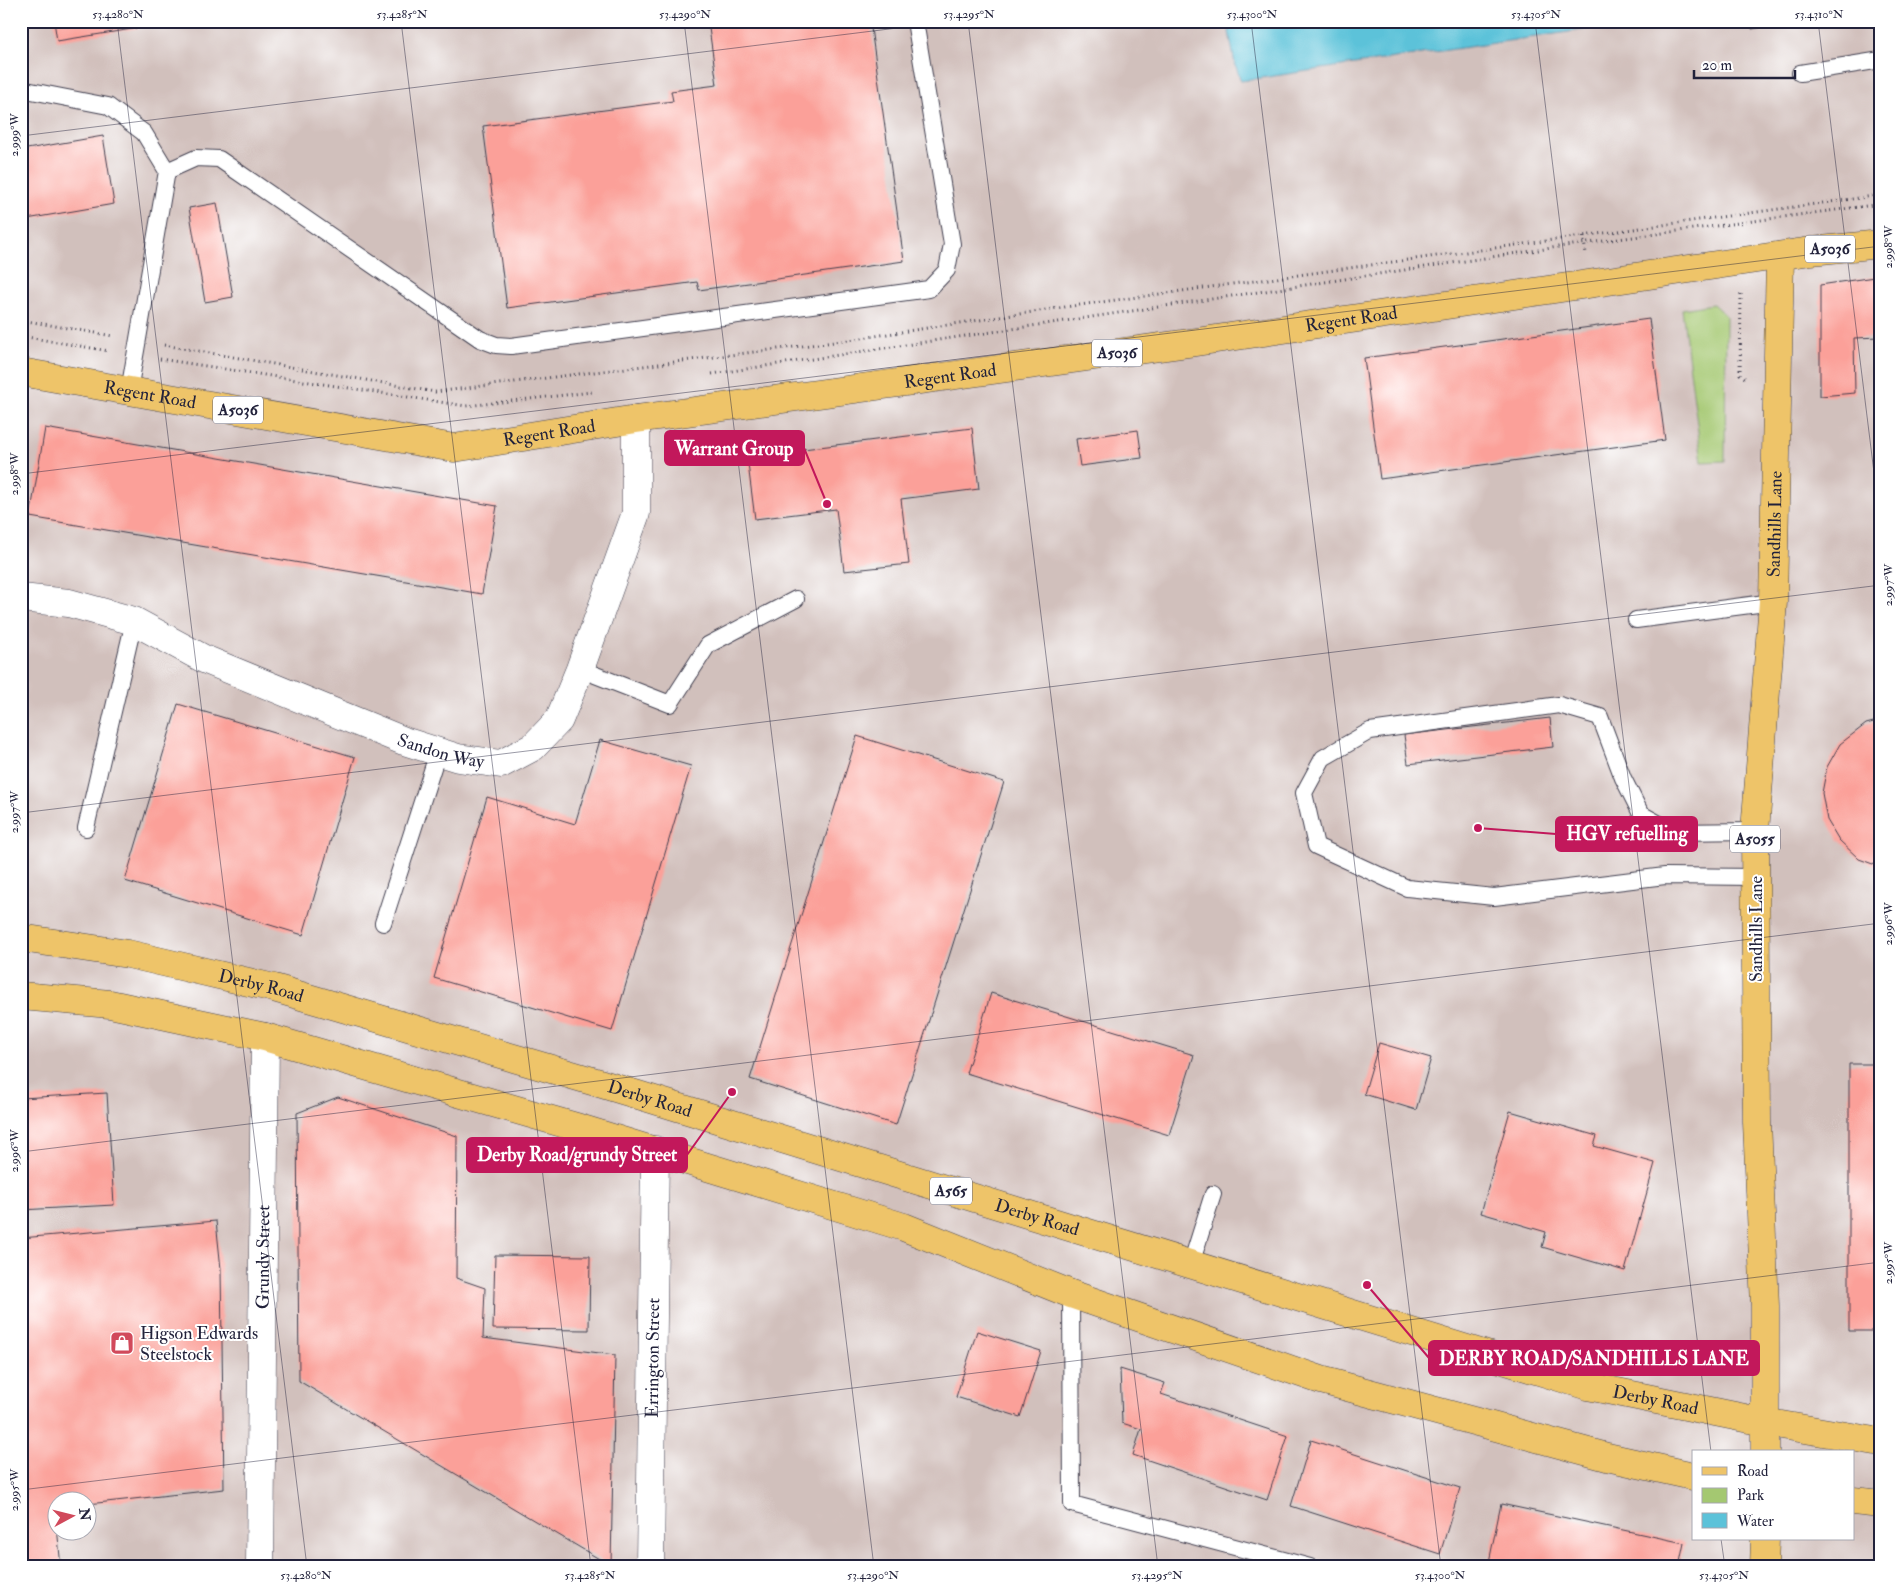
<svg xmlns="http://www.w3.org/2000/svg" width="1902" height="1588" font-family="'IM FELL Double Pica',serif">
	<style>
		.industrial { fill: #d1c0bc; fill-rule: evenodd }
		.green { fill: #a4c871; stroke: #637556 }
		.water { fill: #5cc2d9; stroke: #3f728a }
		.building { fill: #fba099 }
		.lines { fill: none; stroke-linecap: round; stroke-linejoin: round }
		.lane-casing { stroke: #403e4e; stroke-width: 18 }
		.street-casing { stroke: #403e4e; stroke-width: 29 }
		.primary-casing { stroke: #403e4e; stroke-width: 29 }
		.highway-casing { stroke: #403e4e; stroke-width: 29 }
		.path { stroke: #403e4e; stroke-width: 3; stroke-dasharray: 1 4; stroke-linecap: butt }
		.lane { stroke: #fff; stroke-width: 16 }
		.street { stroke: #fff; stroke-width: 28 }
		.primary { stroke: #eec469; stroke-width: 28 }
		.highway { stroke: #eec469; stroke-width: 28 }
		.ticks { fill: none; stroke: #22223b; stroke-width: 1; stroke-opacity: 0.45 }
		.labels { text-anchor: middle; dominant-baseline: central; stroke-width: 4; stroke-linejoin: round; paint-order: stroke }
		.shield { fill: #fff; stroke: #646476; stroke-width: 1 }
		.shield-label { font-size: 16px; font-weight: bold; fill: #22223b }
		.street-label { font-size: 18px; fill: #22223b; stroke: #fff }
		.poi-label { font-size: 18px; fill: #22223b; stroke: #fff; text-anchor: start }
		.leader { fill: none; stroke: #c2185b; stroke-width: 2 }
		.callout-dot { fill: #c2185b; stroke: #fff; stroke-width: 2 }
		.callout { fill: #c2185b; stroke: #c2185b; stroke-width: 2 }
		.callout-label { font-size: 19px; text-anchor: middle; font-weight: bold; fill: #fff }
		.neatline { fill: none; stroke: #22223b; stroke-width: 2 }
		.ticks-label { font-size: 12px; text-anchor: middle; fill: #22223b }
	</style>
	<rect width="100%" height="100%" fill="#fff"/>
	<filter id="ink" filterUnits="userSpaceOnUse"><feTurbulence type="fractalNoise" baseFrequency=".02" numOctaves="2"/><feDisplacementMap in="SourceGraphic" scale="10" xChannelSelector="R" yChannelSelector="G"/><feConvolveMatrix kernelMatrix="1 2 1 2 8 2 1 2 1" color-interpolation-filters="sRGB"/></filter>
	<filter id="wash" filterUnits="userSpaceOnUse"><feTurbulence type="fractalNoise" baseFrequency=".0096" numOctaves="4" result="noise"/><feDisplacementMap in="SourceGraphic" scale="20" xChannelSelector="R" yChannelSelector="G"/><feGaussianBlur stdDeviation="1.12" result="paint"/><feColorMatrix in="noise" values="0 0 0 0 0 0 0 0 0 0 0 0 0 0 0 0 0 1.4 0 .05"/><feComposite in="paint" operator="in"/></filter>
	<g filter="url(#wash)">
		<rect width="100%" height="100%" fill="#eadfbb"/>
		<path class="industrial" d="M21,21h1860v1546h-1860zM1693,1452h160v87h-160zM58,1500h30v30h-30z"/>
		<path class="green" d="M1713,304l13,12 -1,145 -23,1 -20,-153z"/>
		<path class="water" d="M1227,21h415l-401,60 -6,-17z"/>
		<g id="blocks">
			<path class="building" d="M54,21h122v1l-119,19z
				M708,21h162l34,240 -205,29 -2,-8 -190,26 -24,-182 190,-25 -2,-10 46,-6z
				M1751,21h41v1l-40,7z
				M103,136l11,68 -93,16v-70z
				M217,203l16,94 -28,5 -16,-94z
				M1881,276v61l-27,1 1,55 -35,3v-111z
				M1649,319l16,121 -285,39 -16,-121z
				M45,428l452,78 -15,88 -452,-77z
				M972,428l7,61 -78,10 8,65 -65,7 -8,-62 -81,10 -8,-63z
				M1138,430l4,28 -62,8 -4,-27z
				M178,704l177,53 -52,178 -178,-54z
				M1550,718l3,29 -145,17 -4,-29z
				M1881,720v147l-22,-8 -20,-19 -12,-20 -5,-27 5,-26 13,-23 26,-20z
				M857,736l147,46 -108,343 -146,-46z
				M600,740l91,26 -79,265 -178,-53 53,-181 88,27z
				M991,993l203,62 -25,80 -203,-62z
				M1379,1043l52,15 -15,52 -52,-16z
				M1849,1064h32v267h-32z
				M107,1093l7,112 -93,5v-112z
				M338,1097l119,39 -1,142 29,10 -2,50 132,17 -4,211 -312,-185 -2,-268z
				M1510,1111l87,25 -3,10 61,17 -30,108 -83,-24 4,-15 -65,-19z
				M216,1221l5,48 3,220 -136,15v-4h-30v7h-3l6,60h-40v-329z
				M495,1255l95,1 -1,74 -96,-1z
				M977,1331l64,20 -21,66 -64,-20z
				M1120,1369l45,14 -4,11 127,42 -21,64 -134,-45 8,-26 -19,-6z
				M1311,1440l149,48 -20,66 -149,-48z
				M1501,1504l183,39 -5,24h-191z"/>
		</g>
	</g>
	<g filter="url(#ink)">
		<use href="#blocks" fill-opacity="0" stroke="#403e4e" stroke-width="1"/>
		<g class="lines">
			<g class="lane-casing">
				<path id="lane" d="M1800,73l81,-13
					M21,89l87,17 36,27 23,38 -38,220
					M167,171l29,-13 23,1 261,180 16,6 15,1 418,-57 18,-19 5,-26 -37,-223
					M1636,620l137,-18
					M580,669l90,35 38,-59 88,-46
					M86,828l48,-207
					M1755,831l-81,1 -33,-18 -18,-36 -23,-61 -41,-12 -189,26 -47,27 -19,35 12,53 91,42 87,9 171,-21 91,1
					M383,923l55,-171
					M1191,1264l22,-70
					M1071,1294l1,210 238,63"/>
			</g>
			<g class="street-casing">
				<g id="street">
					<path id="s1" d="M21,598l48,5 65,18 70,38 200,82 54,17 43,6 32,-17 26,-27 21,-51 56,-156v-94"/>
					<path id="s2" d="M260,1567l5,-530"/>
					<path id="s3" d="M650,1567l5,-417"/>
				</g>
			</g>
			<g class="primary-casing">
				<g id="primary">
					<path id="s4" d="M21,372l433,76 182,-29 560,-77 615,-91 70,-7"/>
					<path id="s5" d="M1765,1452v-146l-8,-184 -2,-291 18,-229 7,-346"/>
					<path d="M1764,1567l1,-28"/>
				</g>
			</g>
			<g class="highway-casing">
				<g id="highway">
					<path id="s6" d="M21,938l107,16 146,34 325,95 989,303 176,36 117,20"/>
					<path d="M21,996l89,8 155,33 311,90 328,100 167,67 250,86 286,77 86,19"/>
					<path d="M1853,1501l28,3"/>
				</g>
			</g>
			<path class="path" d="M1583,236l3,17
				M1741,294l-1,80 6,5
				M21,320l92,16
				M21,336l88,15
				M164,345l271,47 407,-51 223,-34 816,-112
				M160,359l306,47 126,-14
				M712,374l846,-127 323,-43"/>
			<use href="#lane" class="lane"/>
			<use href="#street" class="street"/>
			<use href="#primary" class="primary"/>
			<use href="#highway" class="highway"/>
		</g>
	</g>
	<path class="ticks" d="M117,21l190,1546M401,21l190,1546M684,21l190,1546M968,21l190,1546M1251,21l190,1546M1535,21l176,1431M1818,21l63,508M21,136l933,-115M21,474l1860,-228M21,813l1860,-228M21,1152l1860,-229M21,1490l1860,-228M1721,1539l4,28M21,1547l3,20"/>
	<defs>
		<g id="shop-square" transform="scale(1.25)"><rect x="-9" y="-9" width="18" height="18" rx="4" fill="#d1495b" stroke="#fff"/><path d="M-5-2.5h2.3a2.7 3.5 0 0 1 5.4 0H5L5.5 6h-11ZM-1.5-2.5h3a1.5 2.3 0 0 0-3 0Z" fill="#fff"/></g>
	</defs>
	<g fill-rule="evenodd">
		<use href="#shop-square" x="122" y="1343"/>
	</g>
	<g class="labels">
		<g class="shield">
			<rect x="1805" y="235.5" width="50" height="27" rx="4"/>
			<rect x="1092" y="339.5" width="50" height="27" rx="4"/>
			<rect x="213" y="396.5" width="50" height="27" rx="4"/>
			<rect x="1730" y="825.5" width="50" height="27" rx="4"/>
			<rect x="930" y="1177.5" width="42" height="27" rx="4"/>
		</g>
		<g class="shield-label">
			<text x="1830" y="249">A5036</text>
			<text x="1117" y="353">A5036</text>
			<text x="238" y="410">A5036</text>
			<text x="1755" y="839">A5055</text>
			<text x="951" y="1191">A565</text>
		</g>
		<g class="street-label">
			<text stroke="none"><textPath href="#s4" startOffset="1346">Regent Road</textPath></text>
			<text stroke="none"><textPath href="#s4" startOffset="941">Regent Road</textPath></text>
			<text stroke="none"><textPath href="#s4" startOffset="131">Regent Road</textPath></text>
			<text stroke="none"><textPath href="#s4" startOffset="536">Regent Road</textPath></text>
			<text stroke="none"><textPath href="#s5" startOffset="929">Sandhills Lane</textPath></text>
			<text stroke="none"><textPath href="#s1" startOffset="450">Sandon Way</textPath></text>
			<text transform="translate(1756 929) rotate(-90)">Sandhills Lane</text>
			<text stroke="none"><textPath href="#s6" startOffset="245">Derby Road</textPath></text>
			<text stroke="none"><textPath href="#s6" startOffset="650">Derby Road</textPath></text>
			<text stroke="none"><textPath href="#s6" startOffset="1055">Derby Road</textPath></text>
			<text stroke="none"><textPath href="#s2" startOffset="310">Grundy Street</textPath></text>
			<text stroke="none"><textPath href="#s3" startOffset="209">Errington Street</textPath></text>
			<text stroke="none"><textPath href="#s6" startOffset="1700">Derby Road</textPath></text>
		</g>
		<g class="poi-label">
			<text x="140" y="1333">Higson Edwards<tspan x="140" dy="21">Steelstock</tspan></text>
		</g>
	</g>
	<path class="leader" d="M827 504L804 448M1478 828L1556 834M732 1092L687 1155M1367 1285L1429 1358"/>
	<g class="callout-dot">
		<circle cx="827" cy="504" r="5"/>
		<circle cx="1478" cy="828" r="5"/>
		<circle cx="732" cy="1092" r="5"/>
		<circle cx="1367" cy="1285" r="5"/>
	</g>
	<g class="callout">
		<rect x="665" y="431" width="139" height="34" rx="5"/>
		<rect x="1556" y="817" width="141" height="34" rx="5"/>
		<rect x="467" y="1138" width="220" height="34" rx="5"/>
		<rect x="1429" y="1341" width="330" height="34" rx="5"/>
	</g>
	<g class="callout-label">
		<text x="734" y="455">Warrant Group</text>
		<text x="1627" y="840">HGV refuelling</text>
		<text x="577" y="1161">Derby Road/grundy Street</text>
		<text x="1594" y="1365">DERBY ROAD/SANDHILLS LANE</text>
	</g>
	<rect width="1902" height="1588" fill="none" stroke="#fff" stroke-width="55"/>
	<rect x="1692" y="1450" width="162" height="90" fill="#ffffff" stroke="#a7a7b1"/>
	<rect x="1702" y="1467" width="25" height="8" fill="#eec469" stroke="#a7a7b1"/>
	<text x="1737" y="1476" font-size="15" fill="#22223b">Road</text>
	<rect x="1702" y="1488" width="25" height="15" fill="#a4c871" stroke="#a7a7b1"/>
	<text x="1737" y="1500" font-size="15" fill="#22223b">Park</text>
	<rect x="1702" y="1513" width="25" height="15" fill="#5cc2d9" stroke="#a7a7b1"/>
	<text x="1737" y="1526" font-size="15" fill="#22223b">Water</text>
	<g transform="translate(72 1516) rotate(83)"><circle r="24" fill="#ffffff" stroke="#a7a7b1"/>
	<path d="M0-4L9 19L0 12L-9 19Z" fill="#d1495b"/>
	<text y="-8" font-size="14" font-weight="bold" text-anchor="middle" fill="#22223b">N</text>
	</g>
	<path d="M1694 70v8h101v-8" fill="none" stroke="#22223b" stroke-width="2.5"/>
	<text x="1702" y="70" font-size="15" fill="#22223b" stroke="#ffffff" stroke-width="4" paint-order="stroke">20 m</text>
	<rect x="28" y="28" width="1846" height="1532" class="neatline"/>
	<g class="ticks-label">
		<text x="118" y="18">53.4280°N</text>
		<text x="402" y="18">53.4285°N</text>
		<text x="685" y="18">53.4290°N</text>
		<text x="969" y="18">53.4295°N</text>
		<text x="1252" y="18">53.4300°N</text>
		<text x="1536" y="18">53.4305°N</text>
		<text x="1819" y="18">53.4310°N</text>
		<text transform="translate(14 135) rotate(-90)" y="4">2.999°W</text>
		<text transform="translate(1888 247) rotate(-90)" y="4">2.998°W</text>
		<text transform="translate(14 474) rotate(-90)" y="4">2.998°W</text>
		<text transform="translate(1888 585) rotate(-90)" y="4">2.997°W</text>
		<text transform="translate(14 812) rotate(-90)" y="4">2.997°W</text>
		<text transform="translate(1888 924) rotate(-90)" y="4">2.996°W</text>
		<text transform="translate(14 1151) rotate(-90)" y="4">2.996°W</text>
		<text transform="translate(1888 1263) rotate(-90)" y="4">2.995°W</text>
		<text transform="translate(14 1490) rotate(-90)" y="4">2.995°W</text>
		<text x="306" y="1579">53.4280°N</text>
		<text x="590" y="1579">53.4285°N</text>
		<text x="873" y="1579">53.4290°N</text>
		<text x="1157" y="1579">53.4295°N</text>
		<text x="1440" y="1579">53.4300°N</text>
		<text x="1724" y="1579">53.4305°N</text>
	</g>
</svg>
